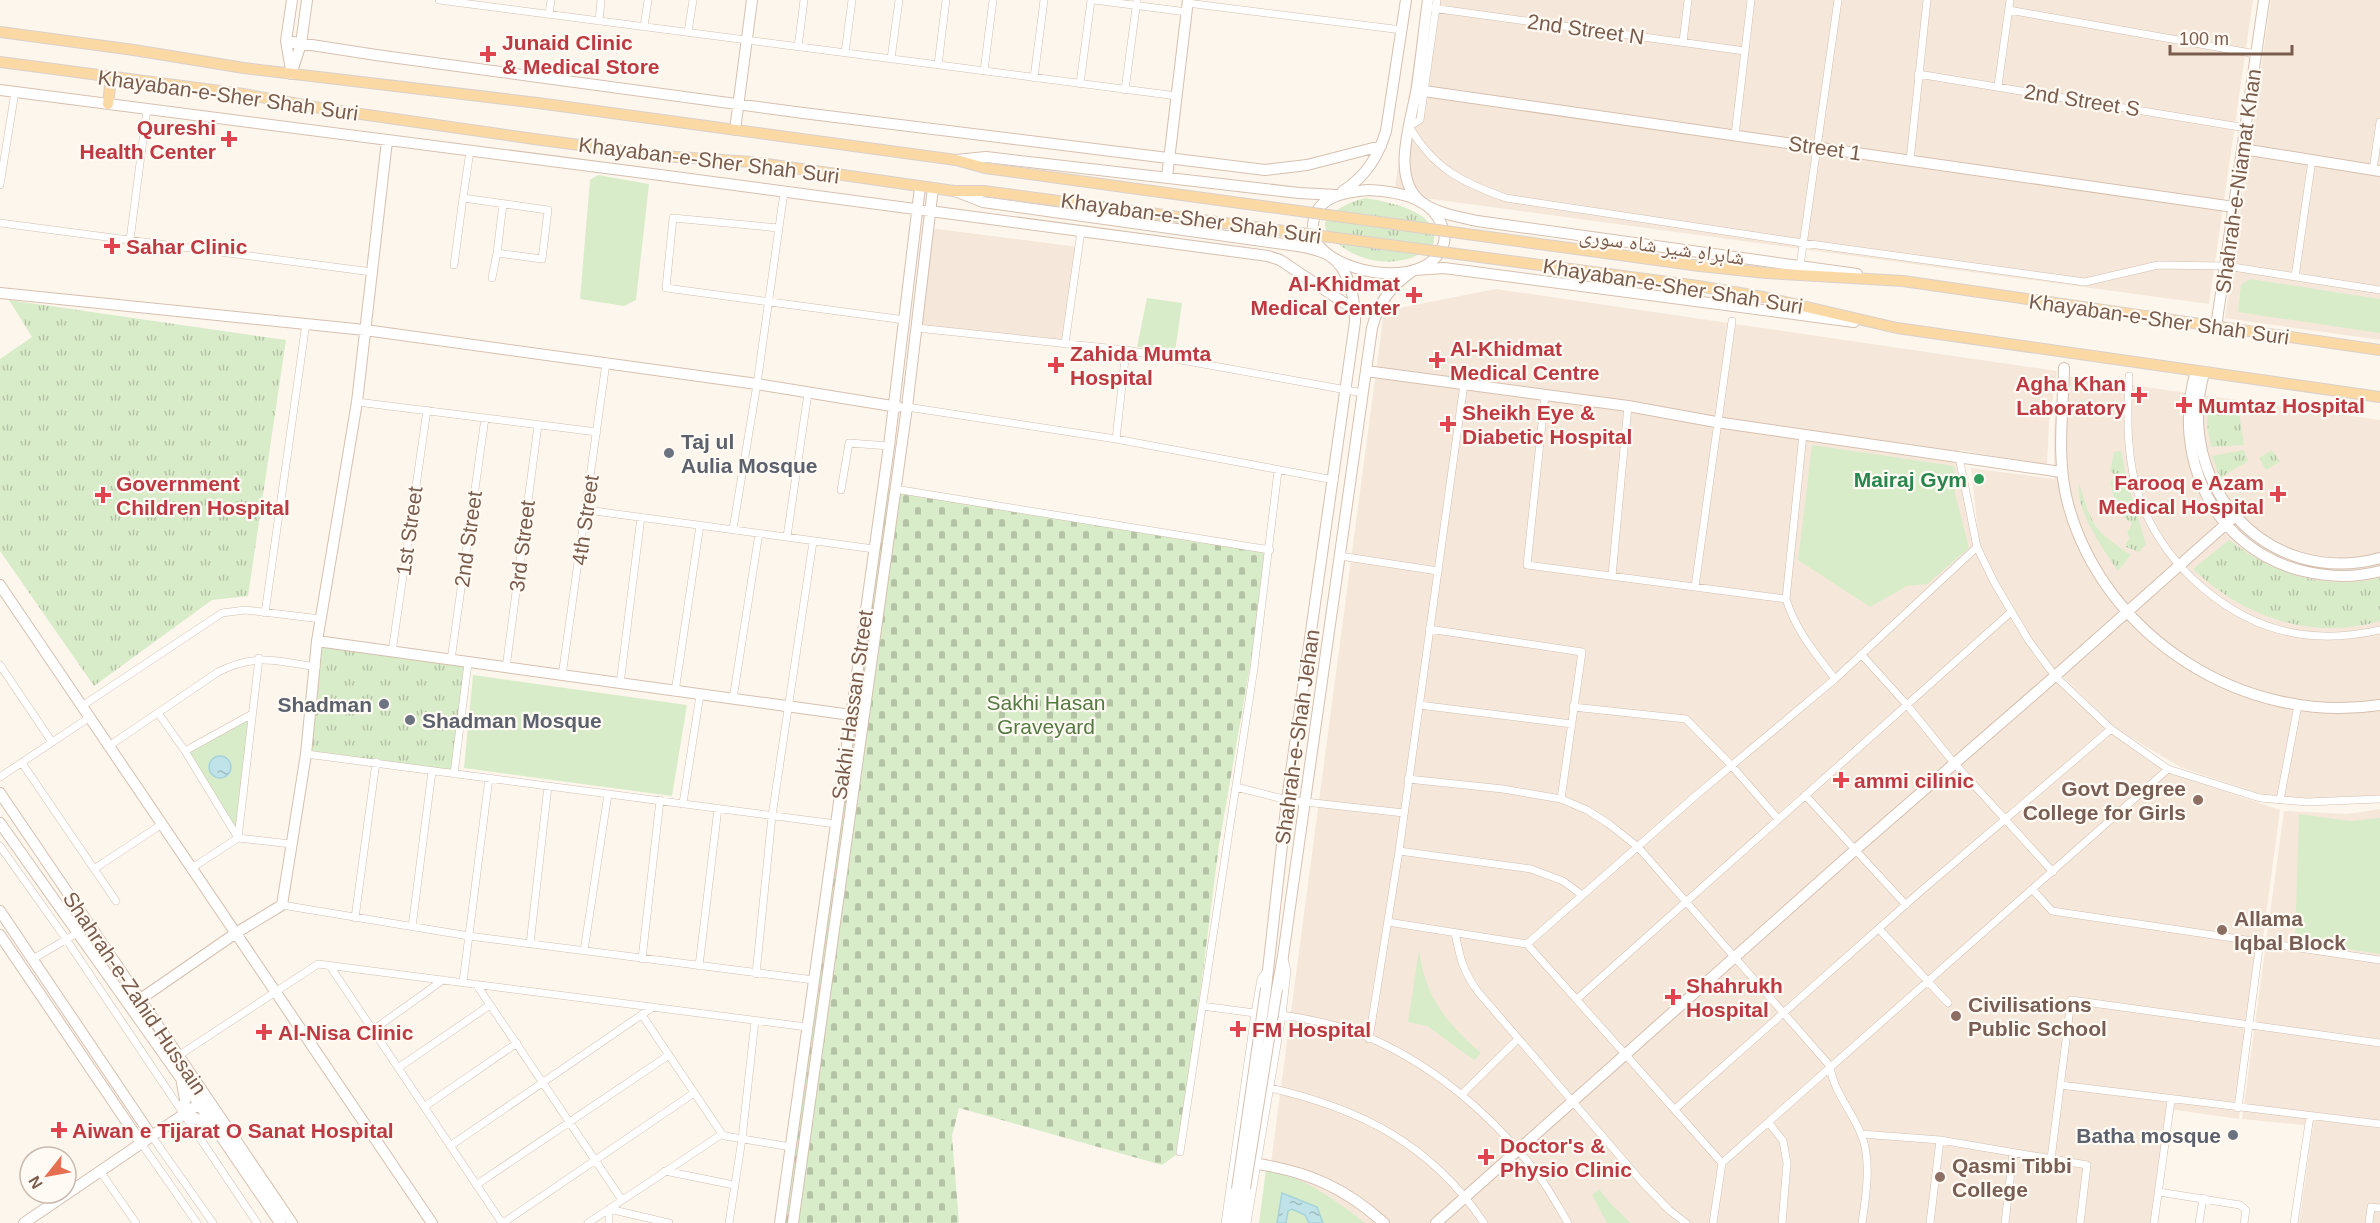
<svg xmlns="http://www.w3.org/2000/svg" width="2380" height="1223" font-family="Helvetica,'Noto Naskh Arabic',sans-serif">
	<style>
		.residential { fill: #f5e8da }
		.grass { fill: url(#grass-tufts) }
		.cemetery { fill: url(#cemetery-stones) }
		.park { fill: #d8ecc9 }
		.water { fill: url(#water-ripples); stroke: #a5d3da; stroke-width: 1.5 }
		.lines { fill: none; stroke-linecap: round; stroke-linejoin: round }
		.street-casing { stroke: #d1beb0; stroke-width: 8 }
		.secondary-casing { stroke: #d6c0b0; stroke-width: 12 }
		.primary-casing { stroke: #dad1cd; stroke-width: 12 }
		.street { stroke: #fff; stroke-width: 7 }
		.secondary { stroke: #fff; stroke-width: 10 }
		.primary { stroke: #fbd9a5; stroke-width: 10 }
		.secondary-bridge-casing { stroke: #d6c0b0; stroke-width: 12; stroke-linecap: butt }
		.primary-bridge-casing { stroke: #dad1cd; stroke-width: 12; stroke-linecap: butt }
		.secondary-bridge { stroke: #fff; stroke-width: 10 }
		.primary-bridge { stroke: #fbd9a5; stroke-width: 10 }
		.health-dot { fill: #e0444e; stroke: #fffaf3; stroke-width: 2 }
		.worship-dot { fill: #6b7280; stroke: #fffaf3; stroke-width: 2 }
		.leisure-dot { fill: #2e9e5b; stroke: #fffaf3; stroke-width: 2 }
		.education-dot { fill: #8d6e63; stroke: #fffaf3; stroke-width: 2 }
		.labels { text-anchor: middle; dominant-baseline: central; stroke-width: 4.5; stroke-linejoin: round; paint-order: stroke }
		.street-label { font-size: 21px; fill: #7a5c4d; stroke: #fffaf3 }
		.health-label { font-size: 21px; font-weight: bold; fill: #be3a42; stroke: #fffaf3; text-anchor: start }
		.worship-label { font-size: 21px; font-weight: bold; fill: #5b616d; stroke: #fffaf3; text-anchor: start }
		.leisure-label { font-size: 21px; font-weight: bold; fill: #27864d; stroke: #fffaf3; text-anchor: end }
		.park-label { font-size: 21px; fill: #537a41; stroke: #fffaf3 }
		.education-label { font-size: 21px; font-weight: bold; fill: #785e54; stroke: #fffaf3; text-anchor: start }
	</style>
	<defs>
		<pattern id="grass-tufts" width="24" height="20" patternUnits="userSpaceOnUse" patternTransform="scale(1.5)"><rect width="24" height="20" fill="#d8ecc9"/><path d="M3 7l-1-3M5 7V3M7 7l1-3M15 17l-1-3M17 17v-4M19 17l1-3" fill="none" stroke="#b4c2a5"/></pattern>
		<pattern id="cemetery-stones" width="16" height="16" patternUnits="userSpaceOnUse" patternTransform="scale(1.5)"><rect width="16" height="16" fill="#d8ecc9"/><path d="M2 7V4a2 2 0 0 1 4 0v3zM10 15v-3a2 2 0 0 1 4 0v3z" fill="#b4c2a5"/></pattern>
		<pattern id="water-ripples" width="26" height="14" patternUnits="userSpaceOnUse" patternTransform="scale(1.5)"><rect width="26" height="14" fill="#bfe3e8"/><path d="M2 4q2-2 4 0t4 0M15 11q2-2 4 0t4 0" fill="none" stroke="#a0bbbe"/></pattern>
	</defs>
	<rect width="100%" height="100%" fill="#fdf6ec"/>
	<path class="residential" d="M1423,0h830l-44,304 -815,-110z
		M2271,0h109v340l-155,-22z
		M929,228l150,19 -14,97 -148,-16z
		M1496,289l561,82 -8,51 -2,43 -88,-15 16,100 33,63 49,70 58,53 62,39 103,35 -41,309 -70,-10 -17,114h-889l121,-912z
		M2059,375l321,45v378h-107l-91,-30 -64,-38 -68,-66 -38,-54 -32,-59 -9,-83 83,11v-50z
		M2380,809v414h-81l14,-97 -71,-7 42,-308 63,3z"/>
	<path class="grass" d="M1365,198c23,4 78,13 68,47 -28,24 -68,21 -96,-2 -7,-6 -12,-10 -12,-20 9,-14 24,-21 40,-25z
		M9,300l277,40 -38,256 -36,4 -118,86 -94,-135v-192l32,-22z
		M2208,408l31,4 5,33 -33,2 -4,-23z
		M2244,450l4,11 -28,17 -8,-22z
		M2272,450l8,12 -14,8 -7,-12z
		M2121,451l6,30 19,63 -7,8 -13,-5v-4l4,-5 -3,-5 5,-10 -9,-6 5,-11 -14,-8 -4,-16 5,-7 -5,-4 4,-19z
		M2079,483c14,44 13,46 52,72l-13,16c-15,-22 -43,-61 -39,-88z
		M2229,540c44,34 96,51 151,38v43c-69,20 -136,-4 -187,-52z
		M317,641l151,22 -14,111 -148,-20z"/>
	<path class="cemetery" d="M882,487l388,63 -51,295 -39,307 -18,13 -203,-57 -7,28 7,87h-179z"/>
	<path class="park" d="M598,175l51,9 -13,116 -12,6 -44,-7 10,-119z
		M2250,279l130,20v34l-142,-21 3,-27z
		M1147,298l35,5 -7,49 -38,-5z
		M1812,445l142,21 1,28 14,54 -42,36 -20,2 -37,21 -72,-47z
		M473,675l214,30 -15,91 -208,-28z
		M252,714l-14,124 -53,-87z
		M2299,814l51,7 30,-3v136l-85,-13z
		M1419,950c6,47 28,74 62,103l-7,7 -47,-34 -19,-4z
		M1266,1169c35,6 71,32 99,54h-106z
		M1599,1189l11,14 21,20h-24l-15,-28z"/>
	<path class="water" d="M209 767a11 11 0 1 1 22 0a11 11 0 1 1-22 0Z
		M1282,1193l35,14 6,16h-14l-4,-8 -13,-6 -4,2 -2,12h-9z"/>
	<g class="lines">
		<g class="street-casing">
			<path id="street" d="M439,0l738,96
				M1094,0l93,12
				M1437,0l-17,120 -11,6c24,42 52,56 97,72l297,45 282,39 73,-17 68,1 154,24
				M1187,3l215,27
				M1432,8l313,43
				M2009,10l247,44
				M549,14l2,-14
				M599,21l2,-21
				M644,27l4,-27
				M688,32l5,-32
				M1683,42l5,-42
				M798,47l6,-47
				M845,53l7,-53
				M891,59l8,-59
				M938,65l8,-65
				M984,71l9,-71
				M1918,74l328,54
				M1034,78l10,-78
				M1080,84l11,-84
				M1998,86l12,-86
				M1125,90l12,-90
				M1735,135l16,-135
				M470,151l-7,47 85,12 -6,49 -45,-6 -5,25
				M1910,160l17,-160
				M2373,170l7,-48
				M0,185l15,-93
				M0,223l372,49
				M779,228l-106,-10 -7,70 239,32
				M130,240l17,-131
				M497,253l6,-49
				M454,265l9,-67
				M1800,266l38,-266
				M2295,277l17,-117
				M917,328l209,22 237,43
				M1065,344l16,-113
				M2129,376c-2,42 -3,86 12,126 25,65 88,121 158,132 27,4 55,2 81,-4
				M1545,395l-18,170 259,34
				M357,402l240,30
				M907,407l209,32 218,41
				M1803,434l-17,165c10,32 29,54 49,80
				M1116,439l10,-89
				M1959,457l18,90 17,35 35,59 26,35 56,53 57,40 92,29 47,4 73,-3
				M895,489l375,61
				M841,490l8,-47 40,3
				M587,510l287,39
				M733,529l24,-145 27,-192
				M787,537l21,-144
				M1340,556l98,15
				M1612,576l16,-170
				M1695,587l37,-266
				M265,613l41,-290
				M1429,629l153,23 -21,147
				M392,652l35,-242
				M1861,654l46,51 47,58 99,109
				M451,660l34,-242
				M0,665l52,77
				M506,668l32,-243
				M562,676l44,-313
				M620,684l21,-167
				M675,692l25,-167
				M733,699l26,-166
				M1419,705l153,19
				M82,706l140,-93 23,-3 76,9
				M1573,707l113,12 45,46 47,54
				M158,713l27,38 53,87 53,6
				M109,746l109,-74c37,-19 59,-11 98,-5
				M185,751l67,-37
				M306,754l530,70
				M22,763l94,138
				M454,774l14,-111
				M0,777l90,-60
				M1408,779l95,10 58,10 26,11 22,14 29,23 192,219c3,25 22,45 31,68 11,26 5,62 1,89
				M1236,787l51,13 117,13
				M1805,795l101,110
				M2280,800l18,-95
				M683,803l17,-108
				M0,846l66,93 191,284
				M1399,851l132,18 32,12 19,14
				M192,868l46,-30 21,-180
				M94,869l68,-45
				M2033,890l19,21 328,49
				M282,905l187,31 345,44
				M355,918l21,-156
				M1388,922l139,22 195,219 -9,60
				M412,927l20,-156
				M1879,929l69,74
				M1455,933c5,25 8,39 24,60l163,189 27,28 17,13
				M530,944l18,-158
				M1527,944l167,-147 141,-118 142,-132
				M584,951l24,-157
				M33,959l44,-26
				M642,959l18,-159
				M330,966l172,257
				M699,966l19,-158
				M756,974l16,-158 41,-274
				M463,982l26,-204
				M476,984l146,216
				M1577,999l434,-387
				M1202,1006l53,7
				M642,1015l80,119
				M1282,1015c26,4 52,9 76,18 72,28 135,82 181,143 11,15 20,32 29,47
				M373,1030l70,-50
				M1369,1039l30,-188 65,-467
				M178,1056l140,-92 489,63
				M398,1068l92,-63
				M2060,1085l320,39
				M1270,1088c91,21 161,56 214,135
				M1462,1094l56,-55
				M424,1107l93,-64
				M2238,1108l22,-167
				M1675,1109l246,-218 190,-162
				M1769,1123l14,18 4,22 -5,60
				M1861,1134l79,6 147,25 -7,58
				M151,1135l62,88
				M141,1143l56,80
				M450,1146l203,-139
				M1180,1152l74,-484 24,-197
				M2051,1159l20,-159 309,43
				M1722,1163l446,-394
				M100,1171l36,52
				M665,1171l69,14
				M476,1185l193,-130
				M2159,1192l81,13 6,5 -2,13
				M503,1223l191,-130
				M588,1223l134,-89 3,2 66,11
				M609,1223v-14l60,14
				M729,1223l13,-84 13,-118
				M1225,1223l30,-210 6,-34 5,-7
				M1247,1223l35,-208 5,-44 -3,-12
				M1930,1223l10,-83
				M2005,1223l8,-70
				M2154,1223l17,-123
				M2199,1223l4,-25
				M2294,1223l16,-107
				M2369,1223l2,-16 9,1"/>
		</g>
		<g class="secondary-casing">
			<path id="secondary" d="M1428,0c-4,29 -7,58 -11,87 -5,33 -29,93 7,117 15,10 36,13 53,17l380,53
				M286,41l90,14 427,58 462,57 42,-5 74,-19
				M291,70l-5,-29 6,-41
				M291,74l10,-30 6,-44
				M0,90l660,85 608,81 12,4 75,50
				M1417,90l817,117
				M735,130l17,-130
				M2243,149l137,22
				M956,160l30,-3 313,36 38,2
				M1167,177l21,-177
				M1368,190c26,1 64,7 74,36 3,8 4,14 0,22 -18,40 -98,27 -122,-1 -5,-5 -7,-13 -7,-21 1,-29 31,-34 55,-36z
				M955,191l28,11 315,44c10,2 23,4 32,10 20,13 25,44 25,66l-68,478 -21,188
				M1343,191c23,-15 35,-34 43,-60l20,-131
				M1414,270l30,-2 410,54
				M0,293l365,37 392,54 141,23
				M2216,327l48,-327
				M2064,368c-1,44 -8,92 4,136 36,133 176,222 312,201
				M1366,371l262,35 88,16 345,50
				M2196,371c-25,85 17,178 107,200 25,6 52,7 77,0
				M2204,373c-31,110 62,216 176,185
				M0,585l432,638
				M317,641l534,74
				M0,793l292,430
				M0,823l199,281 81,119
				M0,911l151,224
				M0,935l141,208
				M1277,989l6,-33 89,-628c7,-27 19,-42 42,-58
				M139,1000l97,-67 46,-28 24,-151 11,-113 40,-239 30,-261
				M182,1083l3,16 -1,15 29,11
				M1258,1164c51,8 87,24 126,59
				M24,1223l175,-119
				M780,1223l109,-777 31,-259
				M793,1223l114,-816 26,-219
				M1232,1223l5,-34
				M1239,1223l6,-35
				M1436,1223l419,-373 200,-174 180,-160"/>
		</g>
		<g class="primary-casing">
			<path id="primary" d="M0,32l134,18 110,18 294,35 418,57 29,8
				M0,62l243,32 83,15 208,30 128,17 90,6 202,29h30
				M108,104l3,-27
				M1700,266l66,7 137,8 477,69
				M1698,286l65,11 134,31 483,69"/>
		</g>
		<use href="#street" class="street"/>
		<use href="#secondary" class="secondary"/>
		<use href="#primary" class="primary"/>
		<g class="secondary-bridge-casing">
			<path id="secondary-bridge" d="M1245,1188l32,-199
				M1237,1189l29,-201"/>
		</g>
		<g class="primary-bridge-casing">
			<path id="primary-bridge" d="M985,168l715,98
				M984,191l714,95"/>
		</g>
		<use href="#secondary-bridge" class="secondary-bridge"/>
		<use href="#primary-bridge" class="primary-bridge"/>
	</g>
	<g class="health-dot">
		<path d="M485 45h6v6h6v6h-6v6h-6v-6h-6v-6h6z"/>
		<path d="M226 130h6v6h6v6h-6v6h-6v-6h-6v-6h6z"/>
		<path d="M109 237h6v6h6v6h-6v6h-6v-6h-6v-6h6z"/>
		<path d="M1411 286h6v6h6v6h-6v6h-6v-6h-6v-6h6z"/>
		<path d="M1434 351h6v6h6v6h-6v6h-6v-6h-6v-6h6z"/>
		<path d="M1053 356h6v6h6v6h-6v6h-6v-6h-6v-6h6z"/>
		<path d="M2136 386h6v6h6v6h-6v6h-6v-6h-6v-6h6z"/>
		<path d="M2181 396h6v6h6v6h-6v6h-6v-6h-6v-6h6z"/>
		<path d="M1445 415h6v6h6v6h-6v6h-6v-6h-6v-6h6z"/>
		<path d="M2275 485h6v6h6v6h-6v6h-6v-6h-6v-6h6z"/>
		<path d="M100 486h6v6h6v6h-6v6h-6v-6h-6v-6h6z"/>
		<path d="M1838 771h6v6h6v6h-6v6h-6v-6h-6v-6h6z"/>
		<path d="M1670 988h6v6h6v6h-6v6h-6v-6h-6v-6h6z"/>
		<path d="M1235 1020h6v6h6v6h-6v6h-6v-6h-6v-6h6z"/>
		<path d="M261 1023h6v6h6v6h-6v6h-6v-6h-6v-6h6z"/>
		<path d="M56 1121h6v6h6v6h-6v6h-6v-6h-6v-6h6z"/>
		<path d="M1483 1148h6v6h6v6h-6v6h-6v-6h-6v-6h6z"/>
	</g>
	<g class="worship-dot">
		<circle cx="669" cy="453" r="6"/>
		<circle cx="384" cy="704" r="6"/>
		<circle cx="410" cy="720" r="6"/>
		<circle cx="2233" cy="1135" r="6"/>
	</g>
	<circle class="leisure-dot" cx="1979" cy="479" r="6"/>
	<g class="education-dot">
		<circle cx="2198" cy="800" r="6"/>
		<circle cx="2222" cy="930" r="6"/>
		<circle cx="1956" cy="1016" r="6"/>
		<circle cx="1940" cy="1177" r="6"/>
	</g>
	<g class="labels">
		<g class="street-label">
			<text transform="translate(1586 29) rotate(8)">2nd Street N</text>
			<text transform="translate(228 95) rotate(8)">Khayaban-e-Sher Shah Suri</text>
			<text transform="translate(2082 100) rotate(9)">2nd Street S</text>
			<text transform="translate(1825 148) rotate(8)">Street 1</text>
			<text transform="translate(709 160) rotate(7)">Khayaban-e-Sher Shah Suri</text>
			<text transform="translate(2238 181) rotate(-82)">Shahrah-e-Niamat Khan</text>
			<text transform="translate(1191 218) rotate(8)">Khayaban-e-Sher Shah Suri</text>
			<text transform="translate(1662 246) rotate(8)">شاہراہِ شیر شاہ سوری</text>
			<text transform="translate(1673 286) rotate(9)">Khayaban-e-Sher Shah Suri</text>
			<text transform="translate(2159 319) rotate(8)">Khayaban-e-Sher Shah Suri</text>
			<text transform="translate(585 520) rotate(-82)">4th Street</text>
			<text transform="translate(409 531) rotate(-82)">1st Street</text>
			<text transform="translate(468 539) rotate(-82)">2nd Street</text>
			<text transform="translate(522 546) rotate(-83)">3rd Street</text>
			<text transform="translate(852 705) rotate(-82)">Sakhi Hassan Street</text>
			<text transform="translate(1297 737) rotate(-82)">Shahrah-e-Shah Jehan</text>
			<text transform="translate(135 993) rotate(56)">Shahrah-e-Zahid Hussain</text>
		</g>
		<g class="health-label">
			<text x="502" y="42">Junaid Clinic<tspan x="502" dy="24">&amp; Medical Store</tspan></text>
			<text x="216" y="127" text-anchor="end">Qureshi<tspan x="216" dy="24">Health Center</tspan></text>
			<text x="126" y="246">Sahar Clinic</text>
			<text x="1400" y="283" text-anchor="end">Al-Khidmat<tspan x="1400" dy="24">Medical Center</tspan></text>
			<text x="1450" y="348">Al-Khidmat<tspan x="1450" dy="24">Medical Centre</tspan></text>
			<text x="1070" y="353">Zahida Mumta<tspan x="1070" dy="24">Hospital</tspan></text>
			<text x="2126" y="383" text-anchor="end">Agha Khan<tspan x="2126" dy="24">Laboratory</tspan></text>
			<text x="2198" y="405">Mumtaz Hospital</text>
			<text x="1462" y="412">Sheikh Eye &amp;<tspan x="1462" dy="24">Diabetic Hospital</tspan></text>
			<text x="2264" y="482" text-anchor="end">Farooq e Azam<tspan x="2264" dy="24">Medical Hospital</tspan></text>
			<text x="116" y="483">Government<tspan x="116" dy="24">Children Hospital</tspan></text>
			<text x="1854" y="780">ammi cilinic</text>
			<text x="1686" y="985">Shahrukh<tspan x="1686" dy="24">Hospital</tspan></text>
			<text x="1252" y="1029">FM Hospital</text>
			<text x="278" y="1032">Al-Nisa Clinic</text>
			<text x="72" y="1130">Aiwan e Tijarat O Sanat Hospital</text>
			<text x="1500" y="1145">Doctor's &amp;<tspan x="1500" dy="24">Physio Clinic</tspan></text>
		</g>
		<g class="worship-label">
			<text x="681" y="441">Taj ul<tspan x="681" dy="24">Aulia Mosque</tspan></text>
			<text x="372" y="704" text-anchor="end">Shadman</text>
			<text x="422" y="720">Shadman Mosque</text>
			<text x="2221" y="1135" text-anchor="end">Batha mosque</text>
		</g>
		<g class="leisure-label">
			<text x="1967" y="479">Mairaj Gym</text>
		</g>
		<g class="park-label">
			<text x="1046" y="702">Sakhi Hasan<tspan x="1046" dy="24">Graveyard</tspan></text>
		</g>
		<g class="education-label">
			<text x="2186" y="788" text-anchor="end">Govt Degree<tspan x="2186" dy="24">College for Girls</tspan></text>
			<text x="2234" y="918">Allama<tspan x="2234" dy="24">Iqbal Block</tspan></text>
			<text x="1968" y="1004">Civilisations<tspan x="1968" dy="24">Public School</tspan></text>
			<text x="1952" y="1165">Qasmi Tibbi<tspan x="1952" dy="24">College</tspan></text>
		</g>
	</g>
	<g transform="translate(48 1175) rotate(239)"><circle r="28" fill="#fffaf3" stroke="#cabbb1" stroke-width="1.5"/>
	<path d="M0-4.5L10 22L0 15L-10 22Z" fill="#e76f51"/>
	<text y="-9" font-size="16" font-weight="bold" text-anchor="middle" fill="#7a5c4d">N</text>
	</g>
	<path d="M2170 45v9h122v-9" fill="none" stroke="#7a5c4d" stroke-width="3"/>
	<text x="2179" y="45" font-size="18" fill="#7a5c4d" stroke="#fffaf3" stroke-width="4.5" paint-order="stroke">100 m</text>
</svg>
